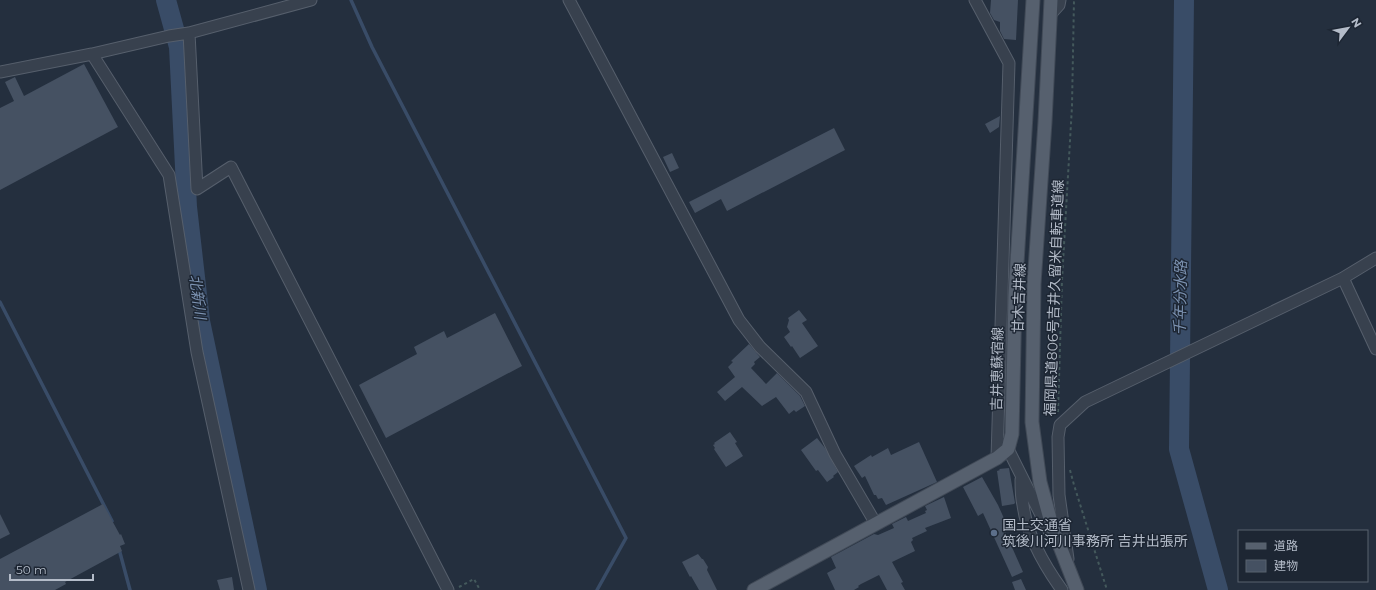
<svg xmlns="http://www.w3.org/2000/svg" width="1376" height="590" font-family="Montserrat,'Noto Sans JP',sans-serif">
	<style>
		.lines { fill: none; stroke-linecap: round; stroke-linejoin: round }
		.stream { stroke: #394c67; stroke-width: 3.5 }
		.river { stroke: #394c67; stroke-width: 20 }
		.building { fill: #455162 }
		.minor-casing { stroke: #565f6c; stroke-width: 13 }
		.major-casing { stroke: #414a57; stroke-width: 15 }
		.path { stroke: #44595c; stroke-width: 2; stroke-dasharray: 3 3; stroke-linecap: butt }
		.minor { stroke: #38414e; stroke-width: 11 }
		.major { stroke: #56606e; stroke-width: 13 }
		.service-dot { fill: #5c6f8a; stroke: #1d2633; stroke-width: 1.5 }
		.labels { text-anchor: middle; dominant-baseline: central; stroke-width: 3; stroke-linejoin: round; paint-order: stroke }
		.street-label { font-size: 14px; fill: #b4bcc9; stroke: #1d2633 }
		.poi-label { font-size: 14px; fill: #b4bcc9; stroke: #1d2633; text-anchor: start }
		.water-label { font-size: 15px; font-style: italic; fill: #7c92b1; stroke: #1d2633 }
	</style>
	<rect width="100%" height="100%" fill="#242f3e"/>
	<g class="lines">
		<path class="stream" d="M351,0l21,47 254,491 -29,52
			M0,302l112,219
			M119,549l11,41"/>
		<path class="river" d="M166,0l13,47 8,160 13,114 57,269
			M1184,0l-5,449 39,141"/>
	</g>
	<path class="building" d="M991,0h27l-2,40 -12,-1 -4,-8v-9l-6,-2 -4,-7z
		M84,64l34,63 -118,63v-82l14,-7 -9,-19 10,-5 9,19z
		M1000,116l-1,11 -9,6 -5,-9z
		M834,128l11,22 -118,61 -6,-12 -26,14 -6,-11z
		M672,153l7,15 -9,4 -7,-15z
		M799,310l8,10 -5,3 16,23 -18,12 -8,-12 -1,1 -7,-10 6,-5 -3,-5 2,-7 -1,-2z
		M495,313l27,53 -136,72 -27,-53 58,-31 -3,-7 30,-16 3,7z
		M749,344l11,13 -6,5 1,2 -4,4 15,16 11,-11 23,23 5,10 -9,6 -2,-2 -5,4 -13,-17 -14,9 -20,-19 -17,14 -8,-9 18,-15 -7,-10 5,-5 -2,-1z
		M730,432l7,10 -2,1 8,13 -17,11 -12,-18 1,-1 -2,-3 2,-1 -1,-1z
		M817,438l8,10 13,24 -5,4 1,1 -7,5 -9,-12 -2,1 -15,-21z
		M919,442l18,40 -51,23 -4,-7 -4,1 -2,-4h-2l-9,-19 -3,2 -8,-12 17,-11 1,2 16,-9 3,7z
		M1009,468l6,35 -1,1 -12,2 -5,-35 3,-1 -1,-1z
		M982,477l16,28 9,20 -4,2 20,45 -11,5 -29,-64 -5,3 -15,-29z
		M944,497l7,21 -26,10 2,3 -15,7 1,2 -2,2 4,9 -23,11 11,20 -2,1 4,7h-18l-8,-15 -18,9 -3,2 1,1 -5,3h-19l-8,-17 9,-5 -5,-11 43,-23 4,1 16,-7 -2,-4 14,-7 2,4 18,-8 -1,-2 2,-1 -2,-4z
		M103,504l17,31 1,-1 4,10 -5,2 2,5 -57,31 1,2 -11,6h-55v-31z
		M0,514l10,20 -10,5z
		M698,554l4,5h1l5,8 -1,3 10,20h-18l-8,-14 -1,1 -8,-15z
		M232,577l2,13h-14l-3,-10z
		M1021,579l5,11h-11l-3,-8z"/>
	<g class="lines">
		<g class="minor-casing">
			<path id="minor" d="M569,0l170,320 21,27 46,45 29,62 41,70
				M975,0l34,63 -12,395
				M1050,15l9,-10 1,-5
				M189,33l8,156 34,-22 217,423
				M92,54l77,121 28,177 52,238
				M0,72l92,-18 77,-18 20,-3 122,-33
				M1343,278l33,71
				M1008,449l43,86
				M1021,480c0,9 0,17 2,25 4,31 21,60 39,85
				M1068,559l-9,-64 -1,-58 2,-12 25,-23 258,-124 33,-20"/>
		</g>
		<g class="major-casing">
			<path id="major" d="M1051,0l-6,122 -11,162 -2,138 8,60 12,44 25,64
				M754,590l243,-132 11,-9 4,-15 3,-138 18,-296"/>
		</g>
		<path class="path" d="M1058,412l4,-132 10,-174 2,-106
			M1070,470l4,15 33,105
			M459,587l15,-8 6,11"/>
		<use href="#minor" class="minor"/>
		<use href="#major" class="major"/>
	</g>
	<circle class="service-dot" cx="994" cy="533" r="4"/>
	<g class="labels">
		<g class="street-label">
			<text transform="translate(1019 298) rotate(-88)">甘木吉井線</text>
			<text transform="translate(1054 298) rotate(-88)">福岡県道806号吉井久留米自転車道線</text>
			<text transform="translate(997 369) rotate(-89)">吉井恵蘇宿線</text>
		</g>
		<g class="poi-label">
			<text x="1002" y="525">国土交通省<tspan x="1002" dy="16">筑後川河川事務所 吉井出張所</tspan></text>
		</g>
		<g class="water-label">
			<text transform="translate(198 297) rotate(83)">北新川</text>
			<text transform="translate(1180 298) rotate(-89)">千年分水路</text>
		</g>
	</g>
	<rect x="1238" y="530" width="130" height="52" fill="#1d2633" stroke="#59626f"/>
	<rect x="1246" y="543" width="20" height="6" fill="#56606e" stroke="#59626f"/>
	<text x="1274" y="550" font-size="12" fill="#b4bcc9">道路</text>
	<rect x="1246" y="560" width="20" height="12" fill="#455162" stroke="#59626f"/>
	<text x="1274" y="570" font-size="12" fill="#b4bcc9">建物</text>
	<g transform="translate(1348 28) rotate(58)" stroke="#1d2633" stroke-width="3" paint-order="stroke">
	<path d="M0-3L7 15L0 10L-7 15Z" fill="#b4bcc9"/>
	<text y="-6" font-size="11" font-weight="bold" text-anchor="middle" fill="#b4bcc9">N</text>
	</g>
	<path d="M10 574v6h83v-6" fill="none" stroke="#b4bcc9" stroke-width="2"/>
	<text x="16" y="574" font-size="12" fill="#b4bcc9" stroke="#1d2633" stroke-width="3" paint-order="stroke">50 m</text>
</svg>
